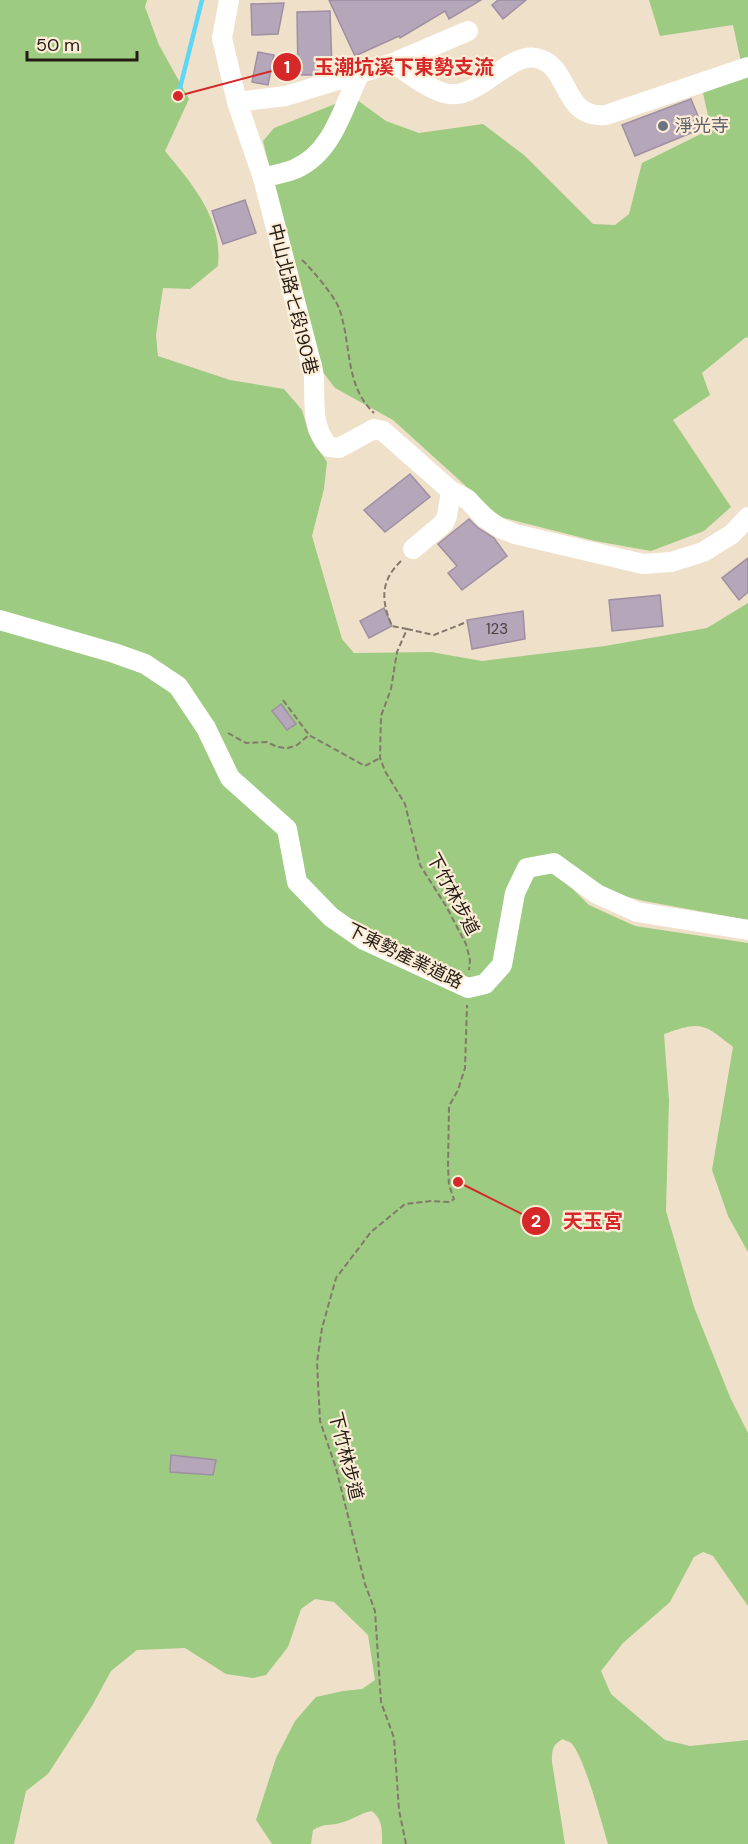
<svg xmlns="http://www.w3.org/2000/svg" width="748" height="1844" font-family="'DM Sans','Noto Sans TC',sans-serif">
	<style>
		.green { fill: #9ecb82 }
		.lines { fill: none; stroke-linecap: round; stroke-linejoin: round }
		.stream { stroke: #5ed7f6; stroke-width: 4.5 }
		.building { fill: #b6a6ba; stroke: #9f8fa3; stroke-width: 1.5 }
		.path { stroke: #83796a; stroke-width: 2; stroke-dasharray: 6 3; stroke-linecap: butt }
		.minor { stroke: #fff; stroke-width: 20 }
		.worship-dot { fill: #6b7280; stroke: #fdedd7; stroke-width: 2 }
		.labels { text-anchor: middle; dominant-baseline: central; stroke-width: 4.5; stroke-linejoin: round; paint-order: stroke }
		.number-label { font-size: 15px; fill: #473e3e }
		.worship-label { font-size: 18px; fill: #5b616d; stroke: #fdedd7; text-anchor: start }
		.street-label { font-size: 18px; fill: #221c14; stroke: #fdedd7 }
		.leader { fill: none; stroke: #d62828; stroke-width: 2 }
		.callout-dot { fill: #d62828; stroke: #fdedd7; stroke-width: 2 }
		.mark-label { font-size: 18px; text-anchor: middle; font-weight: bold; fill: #fff }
		.callout-label { font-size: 20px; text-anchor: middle; font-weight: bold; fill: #d62828; stroke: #fdedd7; stroke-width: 4.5; stroke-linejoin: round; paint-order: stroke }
	</style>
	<rect width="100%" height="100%" fill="#efe0ca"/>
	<path class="green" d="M0,0h147l-2,7 14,38 30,54 -24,52c28,34 58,68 53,115l-28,23 -27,-1 -7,47 2,21 72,24 54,9 18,21 7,24 18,28 -3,27 -12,47 30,103 12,14 77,-1 51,9 123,-15 102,-18 41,-25v317l-104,-19 -44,-11 -76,-26 -26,98 -16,18 -18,2 -130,-70 -31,-34 -12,-53 -57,-51 -51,-92 -183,-67z
		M649,0h99v338l-2,-1 -44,36 8,22 -37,25 58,87 -27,24 -53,20 -56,-10 -95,-24 -107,-97 -58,-32 -16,-21 -56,-226 11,-13 79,-31 33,24 33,12 64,-9 41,31 69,69 22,1 14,-11 13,-51 69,-34 -8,-36 41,-17 -11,-51 -73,11z
		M0,626l140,43 34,23 107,140 46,88 161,67 41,-114 23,-4 37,36 46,21 113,17v309l-20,-36 -16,-46 21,-123c-30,-24 -32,-26 -69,-13l5,66 -3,111 28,96 36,90 18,36v173l-35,-50 -10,-4 -9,5 -24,45 -47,41 -22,28 10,23 54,46 25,6 58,-6v104h-140c-6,-20 -24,-89 -37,-101 -1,-1 -7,-3 -8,-4 -11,6 -11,11 -11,23l13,82h-183c0,-13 1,-24 -10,-33 -12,2 -20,9 -32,12 -12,3 -15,0 -27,7l-2,14h-39l-16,-24 20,-62 19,-37 21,-24 27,-6 19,-2 13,-9 -7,-45 -34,-33 -19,-3 -14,10 -13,38 -22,28 -13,3 -27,-4 -41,-26 -48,2 -26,21 -19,35 -44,68 -22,17 -12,53h-14z"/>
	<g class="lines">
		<path class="stream" d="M178,96l24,-96"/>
	</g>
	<path class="building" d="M329,0h152l-32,19 -4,-8 -45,27 -1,-2 -44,20z
		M498,0h28l-23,19 -11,-14z
		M284,3l-6,31 -26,1 -1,-31z
		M330,11l2,58 -18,6h-16l-1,-63z
		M258,52l16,3 -6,30 -16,-3z
		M691,99l12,29 -68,28 -13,-31z
		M245,200l11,33 -33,11 -11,-33z
		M410,474l20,23 -45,35 -21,-22z
		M469,519l9,9 16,10 13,18 -45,34 -14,-17 9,-7 -19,-22z
		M748,558v34l-9,8 -17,-22z
		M660,595l3,31 -51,5 -3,-31z
		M384,608l8,18 -23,12 -9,-17z
		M523,611l2,28 -53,10 -5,-29z
		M281,704l15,20 -9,6 -15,-19z
		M171,1455l45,5 -3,15 -43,-3z"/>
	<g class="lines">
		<path class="path" d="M302,260c9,8 33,37 37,48 13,36 5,77 35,105
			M401,561c-21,20 -20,40 -9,65l15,3 -10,23 -6,37 -10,27 -1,42 5,13 20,33 15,61 26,41 20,38 4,16 -1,10
			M407,629l27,6 30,-12
			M283,700l26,35
			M228,733l18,10 21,-1 10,5 11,1 9,-3 12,-10 56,31 15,-8
			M406,1844l-7,-34 -5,-72 -13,-36 -6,-91 -10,-27 -29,-116 -16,-47 -3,-59 5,-34 14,-50 35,-46 34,-28 26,-3 19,1 4,-3 -5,-14 -1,-18 1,-61 9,-16 7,-22 2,-63"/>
		<path class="minor" d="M229,0l-7,38 15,64 26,76 46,177c2,8 5,16 5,24 1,23 -3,49 15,68l10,1 35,-19 9,2 68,60 16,8 18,19 15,10 15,6 128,30 28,-2 32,-10 29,-18 16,-17
			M393,63c16,10 33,25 51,30 32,10 64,-41 92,-35 36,7 24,61 70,57l142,-48
			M237,102l49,-6 107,-33 75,-32
			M263,178c10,-3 22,-5 32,-9 39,-17 48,-63 65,-96
			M413,549l31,-26 3,-7 4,-25
			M0,620l114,33 31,11 33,22 28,42 24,50 57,51 10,53 34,35 33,23 104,48 17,-4 17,-19 13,-72 12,-25 27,-5 43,31 40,18 111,18"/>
	</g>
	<circle class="worship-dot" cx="663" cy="126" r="6"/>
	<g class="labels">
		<g class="number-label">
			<text x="497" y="629">123</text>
		</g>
		<g class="worship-label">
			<text x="675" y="126">淨光寺</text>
		</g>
		<g class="street-label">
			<text transform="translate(293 299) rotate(76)">中山北路七段190巷</text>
			<text transform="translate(453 894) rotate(62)">下竹林步道</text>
			<text transform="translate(405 956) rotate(26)">下東勢產業道路</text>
			<text transform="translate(346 1456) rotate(76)">下竹林步道</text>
		</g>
	</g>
	<path class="leader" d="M178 96L287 67M458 1182L536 1221"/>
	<g class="callout-dot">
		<circle cx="178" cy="96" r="6"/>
		<circle cx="458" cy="1182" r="6"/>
		<circle cx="287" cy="67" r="15"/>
		<circle cx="536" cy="1221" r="15"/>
	</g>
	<g class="mark-label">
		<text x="287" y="73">1</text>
		<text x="536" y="1227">2</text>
	</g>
	<g class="callout-label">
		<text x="404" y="74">玉潮坑溪下東勢支流</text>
		<text x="593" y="1228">天玉宮</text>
	</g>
	<path d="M27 51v9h110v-9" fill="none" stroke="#221c14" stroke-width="3"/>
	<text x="36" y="51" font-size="18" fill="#221c14" stroke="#fdedd7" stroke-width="4.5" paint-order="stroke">50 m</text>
</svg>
